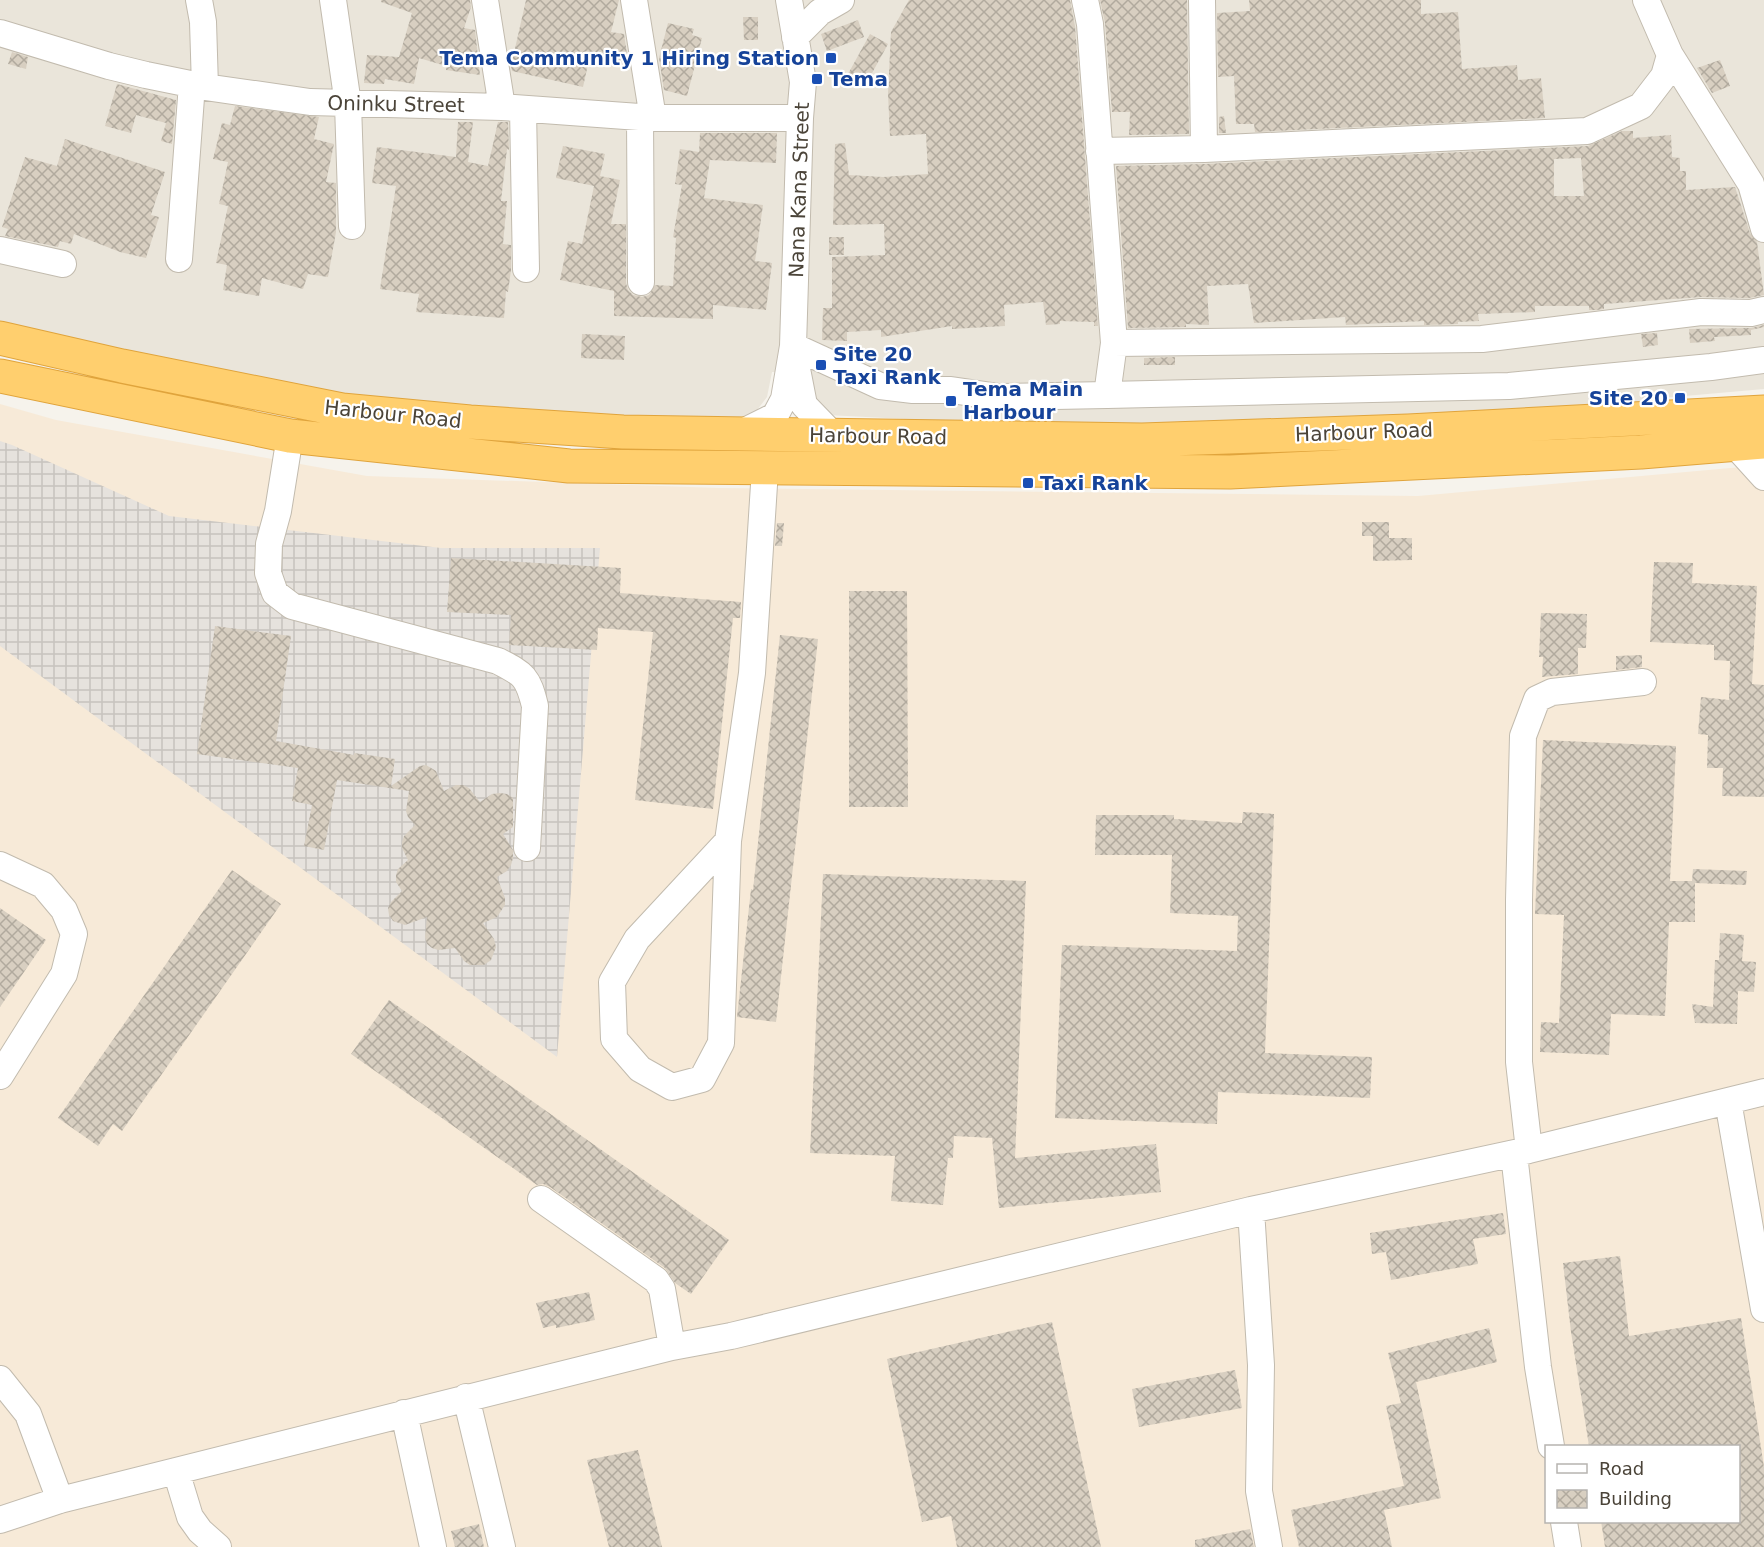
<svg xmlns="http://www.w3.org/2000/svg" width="1764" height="1547" font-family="'DejaVu Sans',sans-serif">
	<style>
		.residential { fill: #eae5da }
		.commercial { fill: #f7ead8; fill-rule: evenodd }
		.industrial { fill: url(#industrial-grid) }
		.building { fill: url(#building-cross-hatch); fill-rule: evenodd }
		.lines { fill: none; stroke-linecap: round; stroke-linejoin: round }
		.minor-casing { stroke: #c2bbae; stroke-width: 28 }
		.highway-casing { stroke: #e0a43c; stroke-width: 35 }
		.minor { stroke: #fff; stroke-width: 26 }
		.highway { stroke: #ffcf6e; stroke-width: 33 }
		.transit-dot { fill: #1a4fb4; stroke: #fff; stroke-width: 2 }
		.labels { text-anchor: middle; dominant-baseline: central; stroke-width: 4.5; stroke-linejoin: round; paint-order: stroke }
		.transit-label { font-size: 20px; font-weight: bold; fill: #164399; stroke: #fff; text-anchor: start }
		.street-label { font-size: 20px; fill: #4b4439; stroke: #fff }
	</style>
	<defs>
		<pattern id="industrial-grid" width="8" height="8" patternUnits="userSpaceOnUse" patternTransform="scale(1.5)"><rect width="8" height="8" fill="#e6e2dd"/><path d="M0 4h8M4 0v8" fill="none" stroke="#c7c3be"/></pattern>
		<pattern id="building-cross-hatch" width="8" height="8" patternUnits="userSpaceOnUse" patternTransform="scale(1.5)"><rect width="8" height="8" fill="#d8cfc1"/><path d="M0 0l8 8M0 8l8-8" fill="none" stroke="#b1aa9e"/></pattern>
	</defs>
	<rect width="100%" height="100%" fill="#f6f3ec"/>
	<path class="residential" d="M0,0h1764v389l-102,9 -73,12 -124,11 -425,5 -213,-11 -17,-16 -5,-27h-33l-5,25 -17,22 -27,4 -176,-11 -203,-18 -191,-33 -153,-37z"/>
	<path class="commercial" d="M0,404l56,16 311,56 352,12 699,8 346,-31v1082h-1764zM1546,1446h192v76h-192z"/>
	<path class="industrial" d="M0,441l12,4 157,71 272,32h159l-43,509 -557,-411z"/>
	<path class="building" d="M381,0h89l1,7 -7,21 11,2 5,45 -34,-5v-4l-27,-8 -5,26 -29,-5 -1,5 -20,-1 3,-28 32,2 13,-44 -31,-11z
		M526,0h93l-8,32 13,2 3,20 -2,13 -36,-7 -6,27 -71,-16 -1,-5z
		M909,0h161l5,26 23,300h-4v-4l-34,-1v3l-14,1 -3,-23 -39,3 1,21 -53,3v-3l-71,11v-7l-34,2v9l-25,-1 1,-32h9v-51l53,-2 -1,-31 -51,1 2,-81 10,-1 4,32 34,2 45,-3 -2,-40 -36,2 -2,-42 3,-62z
		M1100,0h87l2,134 -60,1 1,-23h-18l-7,-89z
		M1249,0h172v14l37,-2 4,57 55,-4 1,15 23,-2 4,40 -290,14 -1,-8h-18l-2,-48 -16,1 -1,-64 33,-2z
		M743,17h15v23h-14z
		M858,20l6,17 -37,14 -6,-17z
		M668,23l26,6 -2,6 10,3 -15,58 -23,-6 -5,-32z
		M870,34l18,10 -22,40 -18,-10z
		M12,52l16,5 -2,12 -18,-5z
		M1720,60l10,26 -18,7 -15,-25z
		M117,84l59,16 -4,44 -11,-3 5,-18 -30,-8 -5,18 -26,-7z
		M235,106l84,11 -5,22 20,5 -8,38 10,1v49l-8,45 -20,-3 -5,15 -41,-11 -3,18 -36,-6 4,-25 -11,-2 12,-57 -9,-2 9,-42 -15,-3 9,-36 8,2z
		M1224,116l2,17h-7v-16z
		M458,122h15l-5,40 20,4 10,-44h10l1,28 -2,-1 -6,52h6l-4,43 8,1v25l-3,22 -2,-1 -2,27 -88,-6 3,-18 -39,-5 16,-103 -24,-3 5,-36 79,10z
		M1622,131h11v7l38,-3 1,22 8,1v13h6v19l49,-3 15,46 7,9 7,53 -15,3 -48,-1 -97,7v5l-7,1h-8v-4h-54v6l-57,2 1,7 -21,1v2l-34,1v-4l-78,4 -1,-8 -91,6 -6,-39 -41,2 2,39 -23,-1v3l-58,1 -12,-162 89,-2 383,-18zM1581,158l3,38h-30v-37z
		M700,133h77l-1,30 -66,-3 -6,38 59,7 -8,56 17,2 -6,47 -53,-5v14l-99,-3v-25l-54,-11 8,-39 14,3 12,-58 -38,-8 7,-32 42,8 -5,22 20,4 -9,44h15v59l2,7 5,5 9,2 7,-2 6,-10 18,1 3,-48 -3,-1 9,-52 -7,-1 5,-35 19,3z
		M65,139l100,33 -14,43 8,2 -13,41 -26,-6 -46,-18 -3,10 -11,-3 -2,6 -53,-11 3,-7 -6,-2 23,-70 32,9z
		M829,237h15v18h-15z
		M1764,325v2l-13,3v5l-37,2 1,4 -25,2 -1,-14 62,-1z
		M1657,333l1,12 -15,2 -2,-13z
		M582,334l43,2 -1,24 -43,-2z
		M1175,357v8h-31v-7z
		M1362,522h27v16h23v22l-39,1v-25h-11z
		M777,523h7l-2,23h-7z
		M451,558l170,10 -1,25 121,9 -1,16h-7l-20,191 -78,-9 18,-168 -55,-4 -1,22 -88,-5 2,-30 -64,-3z
		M1654,562l39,1 -1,20 65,3 -5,98 12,1v112l-42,-1 1,-28h-16l1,-33 -10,-1 3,-37 28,3 1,-39 -16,-1v-15l-64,-3z
		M849,591h58l1,216h-59z
		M1541,613l46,1 -1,34h-8v26l-36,3 1,-20h-4z
		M215,626l76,10 -15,105 78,14v-2l41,6 -4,27 29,-20 6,-1 10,6 8,20 12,-6h7l6,3 11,14 12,-8 8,-1 7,1 6,4v29l-10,7 10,16v8l-2,7 -4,6 -10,6 8,21v7l-8,12 -14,6 11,16 2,8 -5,13 -7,5h-14l-6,-4 -9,-13 -17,2 -6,-2 -5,-4 -2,-7 2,-20 -22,8 -12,-4 -4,-6 -1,-7 3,-6 11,-11 -6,-9v-7l2,-6 10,-9 -6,-12v-6l2,-6 11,-11 -7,-8 -2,-6 3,-20 -72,-11 -13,70 -20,-4 8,-41 -20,-4 6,-33 -101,-14z
		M780,635l38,4 -42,383 -39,-5 14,-128 2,1z
		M1642,655v12l-26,3v-14z
		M1543,740l133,6 -6,135h22l1,-12 54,2 -1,14 -51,-2v39h-26l-4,94 -54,-2 -2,41 -69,-3 1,-30 18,1 5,-108 -29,-1z
		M1243,812l31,2 -9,239 107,4 -2,41 -152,-6 -1,32 -162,-6 7,-173 175,6 1,-35 -68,-3 2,-58h-77l1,-40h78v4l68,4z
		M232,870l49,34 -159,227 -9,-7 -15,22 -40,-28z
		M823,874l203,7 -11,277 141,-14 5,48 -162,16 -7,-70 -38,-2 -1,22h-5l-5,47 -52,-4 4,-45 -85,-3z
		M0,908l46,32 -46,67z
		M1720,933l24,2 -2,26 14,1 -2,30 -16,-1 -1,33 -42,-1 -3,-19 21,3 2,-47h4z
		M389,1000l340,240 -38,54 -16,-11 -10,-15 -115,-81 -7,-3 -6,1 -186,-131z
		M1503,1213l3,21 -33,5 5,25 -87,16 -5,-28 -14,2 -2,-21z
		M1620,1256l9,80 112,-18 23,149v80h-159l-4,-26h137v-75h-149l-18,-114 -8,-69z
		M589,1292l6,28 -39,8v-3l-13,3 -7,-25z
		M1052,1322l49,225h-144l-6,-31 -29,6 -35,-163z
		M1489,1328l8,34 -81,20 25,116 -57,12 8,37h-93l-8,-37 113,-24 -18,-80 15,-3 -13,-50z
		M1235,1370l7,38 -103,19 -7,-38z
		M638,1450l24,97h-53l-22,-87z
		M479,1524l5,23h-29l-4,-16z
		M1250,1529l4,18h-59v-7z"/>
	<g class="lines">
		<g class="minor-casing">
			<path id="minor" d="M199,0l4,22 2,65
				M333,0l15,104 4,122
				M485,0l17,107
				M634,0l19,118
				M1202,0l2,149 383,-18 54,-25 23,-30 6,-21
				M1646,0l24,55 81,129 13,45
				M0,33l109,33 37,9 59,12 105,15 192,5 151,11h147
				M795,37l25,-25 21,-12
				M523,109l3,160
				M640,117l1,165
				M1099,151l105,-2
				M0,250l63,14
				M179,259l13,-175
				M1114,343l368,-4 219,-27 50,1 13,-3
				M793,346l87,40 33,4h38l48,7 108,-2 7,-52 -24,-319 -5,-24
				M796,364l8,41 30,31
				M1107,395l402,-9 202,-19 53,-7
				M741,433l34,-17 9,-17 9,-53 7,-228 3,-36 -14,-82
				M290,436l-12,75 -9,33 -1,29 7,20 17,13 206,55c26,13 30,16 37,45l-8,142
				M1735,445l29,32
				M728,841l-91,98 -25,43 2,57 26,30 32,18 30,-8 19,-36 7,-202 24,-168 13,-204
				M0,865l43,20 21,25 10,24 -10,40 -64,102
				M1728,1101l36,208
				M1529,1150l-10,-88v-162l4,-164 14,-37 15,-7 91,-10
				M1514,1154l24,213 13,79
				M541,1199l115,81 6,9 10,58
				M1251,1210l10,155 -2,126 10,56
				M0,1379l28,35 32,86
				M466,1397l36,150
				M404,1413l29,134
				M176,1471l14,46 10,14 18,16
				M0,1520l60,-20 612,-153 59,-11 520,-126 278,-60 235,-58
				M1564,1522l4,25"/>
		</g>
		<g class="highway-casing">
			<path id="highway" d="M0,338l122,28 220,44 128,12 153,10 519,8 266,-9 356,-19
				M0,376l290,60 279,30 661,6 411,-20 123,-10"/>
		</g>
		<use href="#minor" class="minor"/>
		<use href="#highway" class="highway"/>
	</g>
	<g class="transit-dot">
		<rect x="825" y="52" width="12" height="12" rx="3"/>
		<rect x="811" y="73" width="12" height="12" rx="3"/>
		<rect x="815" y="359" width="12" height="12" rx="3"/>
		<rect x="1674" y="392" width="12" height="12" rx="3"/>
		<rect x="945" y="395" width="12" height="12" rx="3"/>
		<rect x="1022" y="477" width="12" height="12" rx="3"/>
	</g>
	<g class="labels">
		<g class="transit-label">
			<text x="819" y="58" text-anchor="end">Tema Community 1 Hiring Station</text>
			<text x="829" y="79">Tema</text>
			<text x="833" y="354">Site 20<tspan x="833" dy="23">Taxi Rank</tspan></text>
			<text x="963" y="389">Tema Main<tspan x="963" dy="23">Harbour</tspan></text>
			<text x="1668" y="398" text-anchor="end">Site 20</text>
			<text x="1040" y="483">Taxi Rank</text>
		</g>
		<g class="street-label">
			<text transform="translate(396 104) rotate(1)">Oninku Street</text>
			<text transform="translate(799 190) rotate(-88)">Nana Kana Street</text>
			<text transform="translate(393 414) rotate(6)">Harbour Road</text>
			<text transform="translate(1364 432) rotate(-2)">Harbour Road</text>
			<text transform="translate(878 436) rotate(1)">Harbour Road</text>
		</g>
	</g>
	<rect x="1545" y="1445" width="195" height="78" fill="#ffffff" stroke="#b7b4b0" stroke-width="1.5"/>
	<rect x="1557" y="1464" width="30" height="9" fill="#ffffff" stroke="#b7b4b0" stroke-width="1.5"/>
	<text x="1599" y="1475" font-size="18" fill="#4b4439">Road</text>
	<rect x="1557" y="1490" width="30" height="18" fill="url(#building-cross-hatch)" stroke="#b7b4b0" stroke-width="1.5"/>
	<text x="1599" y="1505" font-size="18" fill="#4b4439">Building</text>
</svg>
